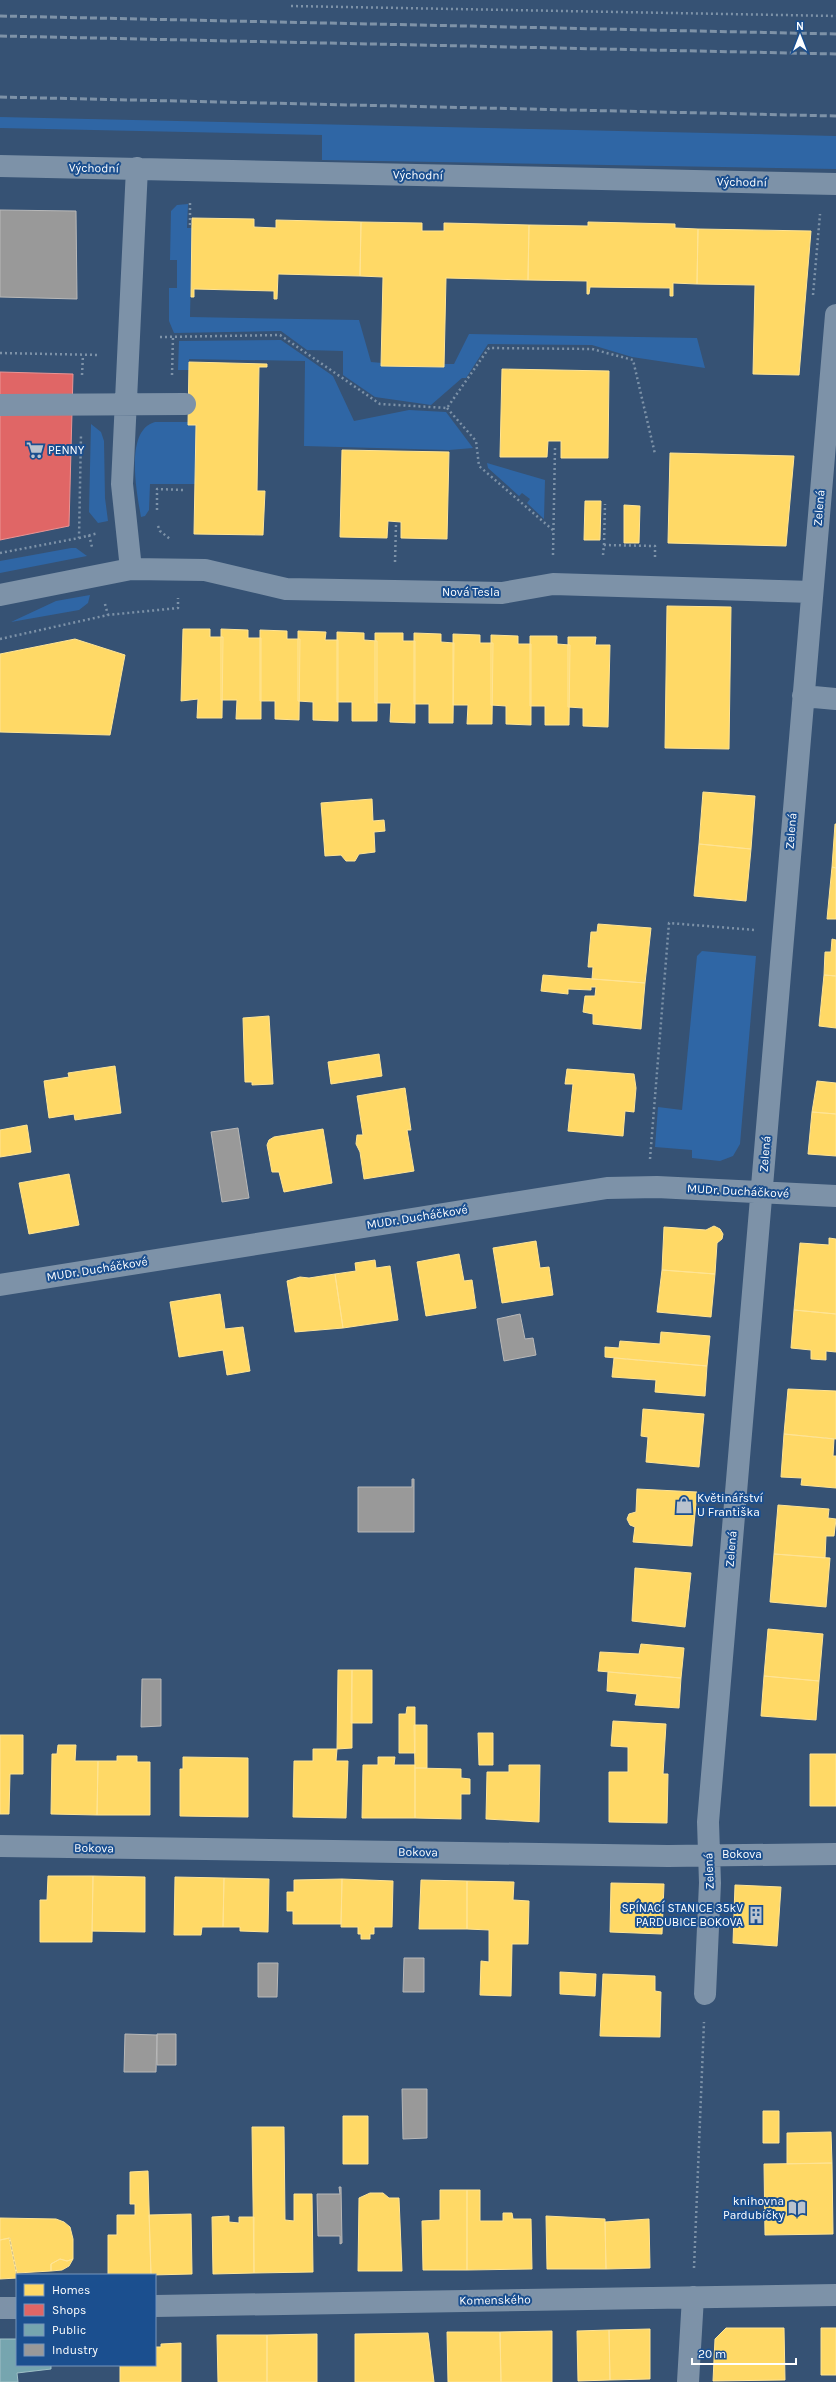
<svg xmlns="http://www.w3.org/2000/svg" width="836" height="2382" font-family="Karla,sans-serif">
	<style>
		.green { fill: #2f66a5 }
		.homes { fill: #ffd966; stroke: #ffe494 }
		.shops { fill: #e06666; stroke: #e99494 }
		.public { fill: #76a5af; stroke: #9fc0c7 }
		.industry { fill: #999; stroke: #b8b8b8 }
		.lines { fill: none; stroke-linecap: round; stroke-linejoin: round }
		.path { stroke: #7d92a8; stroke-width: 2.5; stroke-dasharray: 2 3; stroke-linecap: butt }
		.minor { stroke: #7d92a8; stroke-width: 22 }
		.rail { stroke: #7e92a7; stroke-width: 3; stroke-dasharray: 7 3; stroke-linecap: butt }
		.labels { text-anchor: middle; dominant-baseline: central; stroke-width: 4; stroke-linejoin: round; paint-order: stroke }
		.street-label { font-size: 12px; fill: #fff; stroke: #1b4f8f }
		.poi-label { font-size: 12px; fill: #fff; stroke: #1b4f8f; text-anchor: start }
	</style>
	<rect width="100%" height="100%" fill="#365274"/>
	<path class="green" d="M0,117l836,19v33l-514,-9v-25l-322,-7z
		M188,204l-1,24h5l-2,89 169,3 12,42 11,1v3l61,1 1,-3h10l15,-30 228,4 8,30 -73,-11 -40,-12 -104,-1 -22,34h-4l-31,27 -56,-8 -32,-22v-24l-36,-1 -26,-19 -107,2 -5,-12v-33h8v-28h-7l1,-49 6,-6z
		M281,340l52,36 21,45 55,-11 37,2 27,36 -24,2 -145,-4 1,-85 -116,-2v11h-11l1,-29z
		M155,422h41l-1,62h-45l-1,26 -4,6 -4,1c-4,-23 -17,-87 14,-95z
		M91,424l10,8 3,9 1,57 3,23 -10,2 -9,-11z
		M487,463l58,17 -1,39 -17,-16 3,-4 -8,-6 -3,3 -31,-28z
		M71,548h5l11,8 -87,17v-12z
		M90,595l-2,8 -9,7 -68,12 45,-21z
		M702,951l54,5 -16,188 -7,12 -13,5 -28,-3v-8l-37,-3 3,-40 24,3 15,-154z"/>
	<path class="homes" d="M192,218l62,1v8l22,1v-8l85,2 -1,54 -82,-2 -1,25h-3v-8l-80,-2v8h-3z
		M361,222l61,1v8h22v-8l85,2 -1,55 -82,-2 -2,89 -63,-1 2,-89 -23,-1z
		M588,222l87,2v4l23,1 -1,55 -24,-1v13h-3v-8l-80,-1 -1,7h-2v-13l-59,-1 1,-55 59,1z
		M698,229l113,2 -12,144 -46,-1 2,-89 -58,-1z
		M189,362l78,2v3h-8l-2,124h8l-2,44 -69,-1 2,-109h-8z
		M502,369l107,2 -1,87h-47v-17h-13l-1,16h-47z
		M342,450l107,2 -2,87 -46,-1v-16l-13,-1 -1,17 -47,-1z
		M670,453l124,3 -8,90 -118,-3z
		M585,501h16l-1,39h-16z
		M624,505l16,1 -1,37h-15z
		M667,606l64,1 -2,142 -64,-1z
		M183,629h27v8h13l-1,81h-25l1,-19 -17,2z
		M221,629l27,1v8h13v81h-25l1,-19h-16z
		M260,630l27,1v8h13l-1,81 -24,-1v-18h-15z
		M298,631l28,1 -1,8h13v81l-25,-1v-18l-15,-1z
		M337,632l27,1v7l13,1v80h-25v-19h-15z
		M375,633h28v8h12v82l-25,-1 1,-19h-16z
		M414,633l27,1v8l13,1 -1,80h-24v-19h-15z
		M453,634l27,1v8h13l-1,81h-25l1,-19h-15z
		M491,635l27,1v8h13v81l-25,-1v-18l-15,-1z
		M530,636h27v8l13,1 -1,80h-24v-19h-15z
		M568,637h28l-1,8h15l-2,82 -25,-1v-18l-15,-1z
		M75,639l50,16 -15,80 -110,-3v-78z
		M703,792l52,4 -4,53 -52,-5z
		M372,799l1,22 11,-1 1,11 -11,1 1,20 -16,2 -4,7h-9l-5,-6 -16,1 -4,-53z
		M835,824h1v44l-4,-1z
		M699,844l52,5 -5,52 -52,-5z
		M832,867l4,1v51h-9z
		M598,924l53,4 -6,55 -53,-4 1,-12h-5l3,-35h6z
		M832,939l4,1v36l-12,-1 1,-23h6z
		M543,975l102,8 -4,46 -48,-5v-10l-10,-2 2,-16h10l1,-9h-5v3l-23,-1v5l-27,-3z
		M824,975l12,1v52l-17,-2z
		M269,1016l4,68 -21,1v-3h-7l-2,-64z
		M379,1054l3,22 -51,8 -3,-22z
		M115,1066l6,47 -46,7 -1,-6 -25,4 -5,-37 25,-4 -1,-4z
		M567,1069l67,5 2,14 -2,24 -9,-1 -2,25 -55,-5 5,-47h-8z
		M817,1081l19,2v31l-24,-2z
		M405,1088l6,42h-4l7,41 -50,8 -4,-27 -4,-8 1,-9h6l-6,-39z
		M812,1112l24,2v42l-28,-2z
		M27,1125l4,27 -31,5v-27z
		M323,1129l9,54 -48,9 -5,-20h-7l-5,-27 2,-5 5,-3z
		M69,1174l10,51 -50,9 -10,-51z
		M714,1226l6,3 3,5 -1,5 -5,4 -2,31 -53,-4 2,-43 42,3z
		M829,1238l7,1v75l-42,-4 6,-67 29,2z
		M536,1241l4,27 9,-1 4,28 -51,8 -9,-55z
		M459,1254l5,27 8,-1 4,28 -50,8 -9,-54z
		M375,1260l1,8 14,-2 8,54 -55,8 -8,-54 21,-3 -1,-8z
		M662,1270l53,4 -4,43 -54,-5z
		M335,1274l8,54 -48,4 -8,-51 13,-4 9,1z
		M220,1294l5,35 18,-2 7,44 -23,4 -4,-25 -44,7 -9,-55z
		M794,1310l42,4v38l-10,-1v9l-15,-1v-9l-20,-2z
		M661,1332l49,4 -3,30 -102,-9v-10l14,1 1,-7 40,3z
		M614,1358l93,8 -2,30 -50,-4 1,-12 -44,-3z
		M788,1389l48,2v48l-52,-5z
		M643,1409l61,5 -5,53 -53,-5 2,-25 -7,-1z
		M784,1434l50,5 -1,17h3v32l-35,-3 1,-7 -21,-1z
		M637,1489l60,3 -5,54 -59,-4 2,-15 -5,-2 -3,-6 2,-5 7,-2z
		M778,1505l51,4 -1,9 8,1 -2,17h-8l-1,22 -51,-4z
		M774,1554l56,4 -4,49 -56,-5z
		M635,1568l56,5 -6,54 -53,-6z
		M768,1629l55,5 -4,47 -55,-5z
		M641,1644l43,4 -3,30 -83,-7 2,-19 39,2z
		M338,1670h14v78l-15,1z
		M352,1670h20v53h-21z
		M608,1672l73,6 -2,30 -44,-3 2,-11 -30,-3z
		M764,1676l55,5 -3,39 -55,-4z
		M407,1707h8v46h-16v-39h7z
		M613,1721l53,3 -3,50h5l-1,49 -58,-1v-50h19v-25l-17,-1z
		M414,1725h13v43h-12z
		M478,1733h15v32h-14z
		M0,1735h23v39h-13l-1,40h-9z
		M58,1745h18l-1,16h23l-1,54 -46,-1 1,-60h5z
		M313,1749h24l-1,12h12l-2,57 -53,-1 1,-56h19z
		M810,1754h26v52h-26z
		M117,1756h20v6h13v53h-53l1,-54h19z
		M183,1757l65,1v59l-68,-1v-47h3z
		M378,1757h17l-1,8h21v53h-53l1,-53h15z
		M509,1765h31l-1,57 -53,-3 1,-47h22z
		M415,1768l46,1v9l9,1v15h-9v25l-46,-1z
		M48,1876h45l-1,66h-52v-42h7z
		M93,1876l52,1v55l-53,-1z
		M175,1877l49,1 -1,49h-21l-1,8h-27z
		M224,1878l45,1 -1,53 -28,-1v-4h-17z
		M342,1879l51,2 -1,46h-18v7h-4v5h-9v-5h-3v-7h-17z
		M342,1879l-1,45h-48v-13h-6v-19h7v-12z
		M421,1880l46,1v48h-48z
		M467,1881l47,1 -1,18 16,1 -1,43h-16l-1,52 -31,-1 1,-34 8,1v-32l-22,-1z
		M611,1883l53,1 -2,50 -52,-2z
		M735,1885l46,2 -4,59 -44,-3z
		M560,1972l36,2 -1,22 -35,-2z
		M603,1974l52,2v15l6,1 -1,45 -60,-1z
		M763,2111h16v32h-16z
		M343,2116h25v48h-25z
		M252,2127h32l1,93 9,1v-27h18l1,78 -59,1z
		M831,2132l1,31 -45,1v-31z
		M832,2163l1,71 -68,1 -1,-71z
		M148,2171l3,104h-43v-40h9v-20h18v-11h-5v-32z
		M440,2190h27v80h-44l-1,-49 18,-1z
		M467,2190h13v31h23v-8h9l1,6h18l1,50 -65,1z
		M370,2193h13l6,5h10l3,73h-44l1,-73z
		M191,2214l1,60 -41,1 -2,-60z
		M229,2216v6l10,1v-6h15v56l-41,1 -1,-57z
		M546,2216l59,3 1,50h-59z
		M0,2218l56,1 8,3 6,5 3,12v20l-6,2 -7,-2 -9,5v7l-34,2 -7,-35 -10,2z
		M649,2219l1,49 -44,1 -1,-47z
		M9,2238l8,40 -17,1v-39z
		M60,2259l7,2 6,-2 -4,7 -7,4 -11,1v-7z
		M726,2328h58l1,52 -72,1 2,-42z
		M821,2328h15v47h-15z
		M650,2329v50l-40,1 -1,-50z
		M609,2330l1,50 -32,1 -1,-50z
		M552,2331v51h-51l-1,-50z
		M447,2332h53l1,50h-53z
		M428,2333l6,49h-79v-48z
		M317,2334v48h-50v-47z
		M217,2335h50v47h-49z
		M181,2343v39h-61v-17h35v-18h6v-3z"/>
	<path class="shops" d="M0,372l73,2 -4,152 -69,14z"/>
	<path class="public" d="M0,2339h17v26h34v4l-34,4 1,9h-18z"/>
	<path class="industry" d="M0,210l76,1 1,88 -77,-2z
		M238,1128l11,70 -27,4 -11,-70z
		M520,1314l5,25 8,-1 3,17 -32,6 -7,-42z
		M412,1479h2v53h-56v-45h54z
		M142,1679h19v47l-20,1z
		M404,1958h20v34h-21z
		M258,1963h20l-1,34h-19z
		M125,2034l32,1 -1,37h-32z
		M157,2034h19v31h-19z
		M402,2089h25v49l-24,1z
		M339,2187h2l1,56 -2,1v-8h-22l-1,-42h23z"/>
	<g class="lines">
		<path class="path" d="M291,6l545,10
			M190,225v-25
			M813,295l7,-81
			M160,337l120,-2 100,69 67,4 42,-60 103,1 41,11 22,94
			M0,353l99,2
			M82,375l1,-20
			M172,375l1,-38
			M447,408l29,33 3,25 75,65
			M157,510v-21l26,1
			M158,526l2,5 10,8
			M89,535l3,12
			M79,538l19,-5
			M604,545l1,-41
			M0,553l79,-15 2,-104
			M553,555l2,-107
			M603,555l1,-10 51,1v12
			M395,562l1,-38
			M105,604l3,11
			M0,639l108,-24 70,-7v-10
			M650,1159l19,-236 86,7
			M694,2268l10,-246"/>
		<path class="minor" d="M0,166l836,18
			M0,405l185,-1
			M131,569l-9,-85 15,-316
			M0,595l131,-26 74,1 81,19 216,4 51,-9 259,8
			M803,696l33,3
			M0,1285l607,-97 50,-1 179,9
			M0,1846l668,10 168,-2
			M705,1994l5,-111 -2,-61 128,-1507
			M155,2306l681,-11
			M0,2308h17
			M688,2382l5,-85"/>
		<path class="rail" d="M0,16l836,18
			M0,36l836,18
			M0,97l836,19"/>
	</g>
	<defs>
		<g id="supermarket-bare" transform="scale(1.38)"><path d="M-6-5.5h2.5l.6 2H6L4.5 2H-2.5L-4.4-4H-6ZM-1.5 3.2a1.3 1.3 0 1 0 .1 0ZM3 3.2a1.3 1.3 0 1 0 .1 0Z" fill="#b9c2ce" stroke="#1b4f8f" stroke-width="2.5" paint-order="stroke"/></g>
		<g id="shop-bare" transform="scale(1.38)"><path d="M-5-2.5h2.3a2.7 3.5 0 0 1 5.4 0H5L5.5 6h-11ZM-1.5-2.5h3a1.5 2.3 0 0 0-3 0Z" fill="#b9c2ce" stroke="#1b4f8f" stroke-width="2.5" paint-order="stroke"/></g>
		<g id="building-bare" transform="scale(1.38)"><path d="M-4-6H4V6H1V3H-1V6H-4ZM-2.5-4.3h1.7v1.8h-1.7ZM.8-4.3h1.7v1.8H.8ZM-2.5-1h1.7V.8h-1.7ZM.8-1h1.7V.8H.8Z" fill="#b9c2ce" stroke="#1b4f8f" stroke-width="2.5" paint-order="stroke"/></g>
		<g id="library-bare" transform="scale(1.38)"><path d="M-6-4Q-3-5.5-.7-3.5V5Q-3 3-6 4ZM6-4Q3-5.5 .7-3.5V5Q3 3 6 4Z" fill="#b9c2ce" stroke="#1b4f8f" stroke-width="2.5" paint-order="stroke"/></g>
	</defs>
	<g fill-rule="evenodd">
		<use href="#supermarket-bare" x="35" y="450"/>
		<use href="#shop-bare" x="684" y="1505"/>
		<use href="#building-bare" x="756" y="1915"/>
		<use href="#library-bare" x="797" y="2208"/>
	</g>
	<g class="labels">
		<g class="street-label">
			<text transform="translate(94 168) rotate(1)">Východní</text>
			<text transform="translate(418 175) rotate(1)">Východní</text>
			<text transform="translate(742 182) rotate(1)">Východní</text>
			<text transform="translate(819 508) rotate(-85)">Zelená</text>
			<text x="471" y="592">Nová Tesla</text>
			<text transform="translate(791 831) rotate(-85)">Zelená</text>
			<text transform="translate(765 1154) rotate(-85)">Zelená</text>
			<text transform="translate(738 1191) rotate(3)">MUDr. Ducháčkové</text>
			<text transform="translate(417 1217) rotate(-9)">MUDr. Ducháčkové</text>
			<text transform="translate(97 1269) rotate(-9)">MUDr. Ducháčkové</text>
			<text transform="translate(731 1549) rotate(-85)">Zelená</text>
			<text transform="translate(94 1848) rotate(1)">Bokova</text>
			<text transform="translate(418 1852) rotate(1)">Bokova</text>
			<text x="742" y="1854">Bokova</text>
			<text transform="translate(709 1871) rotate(-92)">Zelená</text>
			<text transform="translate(495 2300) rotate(-1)">Komenského</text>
		</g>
		<g class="poi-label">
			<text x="48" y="450">PENNY</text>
			<text x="697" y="1498">Květinářství<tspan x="697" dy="14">U Františka</tspan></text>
			<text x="743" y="1908" text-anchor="end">SPÍNACÍ STANICE 35kV<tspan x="743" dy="14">PARDUBICE BOKOVA</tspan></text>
			<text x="784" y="2201" text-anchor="end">knihovna<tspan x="784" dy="14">Pardubičky</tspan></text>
		</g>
	</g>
	<rect x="16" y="2274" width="140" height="92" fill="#1b4f8f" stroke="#7695bc"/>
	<rect x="24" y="2284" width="20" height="12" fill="#ffd966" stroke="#7695bc"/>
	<text x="52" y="2294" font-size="12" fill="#ffffff">Homes</text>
	<rect x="24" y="2304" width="20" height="12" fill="#e06666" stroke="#7695bc"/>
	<text x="52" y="2314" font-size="12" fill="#ffffff">Shops</text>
	<rect x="24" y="2324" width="20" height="12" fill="#76a5af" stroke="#7695bc"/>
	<text x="52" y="2334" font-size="12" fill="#ffffff">Public</text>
	<rect x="24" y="2344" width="20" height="12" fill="#999999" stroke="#7695bc"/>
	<text x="52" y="2354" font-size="12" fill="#ffffff">Industry</text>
	<g transform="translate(800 36)" stroke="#1b4f8f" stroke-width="3" paint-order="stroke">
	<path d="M0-3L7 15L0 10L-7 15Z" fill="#ffffff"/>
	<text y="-6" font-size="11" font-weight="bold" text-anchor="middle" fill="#ffffff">N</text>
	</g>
	<path d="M692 2358v6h104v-6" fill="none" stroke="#ffffff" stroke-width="2"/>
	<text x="698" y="2358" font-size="12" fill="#ffffff" stroke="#1b4f8f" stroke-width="3" paint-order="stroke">20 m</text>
</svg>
